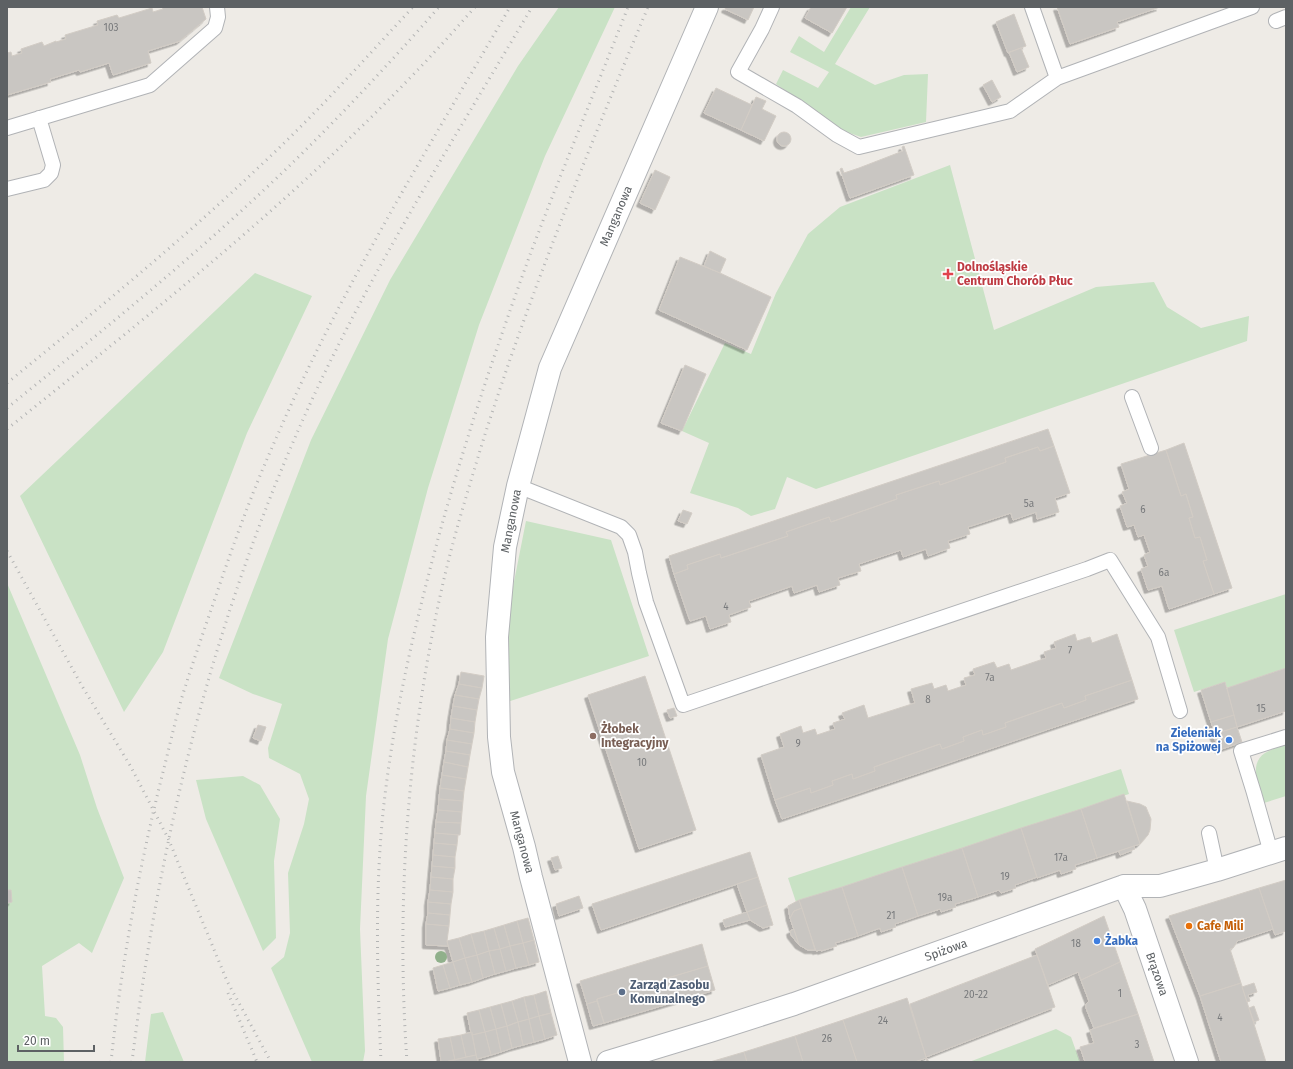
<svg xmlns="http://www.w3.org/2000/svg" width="1293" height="1069" font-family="'Fira Sans',sans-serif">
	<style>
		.green { fill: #c9e2c5 }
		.building { fill: #c9c6c2; stroke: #d2ccc5; filter: url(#shadow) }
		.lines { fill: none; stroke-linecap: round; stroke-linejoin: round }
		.lane-casing { stroke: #b1b3b6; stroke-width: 16 }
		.street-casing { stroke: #b1b3b6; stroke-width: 24 }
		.lane { stroke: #fff; stroke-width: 14 }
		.street { stroke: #fff; stroke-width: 22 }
		.rail { stroke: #b3b4b4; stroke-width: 3; stroke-dasharray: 1 5; stroke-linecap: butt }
		.tree { fill: #90b08b }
		.health-dot { fill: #e0444e; stroke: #fff; stroke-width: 1.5 }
		.education-dot { fill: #8d6e63; stroke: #fff; stroke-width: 1.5 }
		.shop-dot { fill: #3f7fe0; stroke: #fff; stroke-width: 1.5 }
		.food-dot { fill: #e8710a; stroke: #fff; stroke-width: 1.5 }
		.service-dot { fill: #5c6f8a; stroke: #fff; stroke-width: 1.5 }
		.labels { text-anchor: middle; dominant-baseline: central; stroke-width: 3.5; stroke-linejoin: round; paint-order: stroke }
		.number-label { font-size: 10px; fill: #787a7c }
		.street-label { font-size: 12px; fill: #5d6164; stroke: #fff }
		.health-label { font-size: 12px; font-weight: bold; fill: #be3a42; stroke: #fff; text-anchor: start }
		.education-label { font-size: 12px; font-weight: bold; fill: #785e54; stroke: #fff; text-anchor: start }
		.shop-label { font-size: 12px; font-weight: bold; fill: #366cbe; stroke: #fff; text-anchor: end }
		.food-label { font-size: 12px; font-weight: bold; fill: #c56008; stroke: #fff; text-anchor: start }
		.service-label { font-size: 12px; font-weight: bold; fill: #4e5e75; stroke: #fff; text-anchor: start }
	</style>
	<defs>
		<filter id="shadow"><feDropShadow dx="-3.5" dy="3.5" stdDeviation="0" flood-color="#0004"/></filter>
	</defs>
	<rect width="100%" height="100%" fill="#eeebe6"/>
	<path class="green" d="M559,7h56l-70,149 -66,169 -51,163 -40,151 -22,157 -6,133 5,122 -2,11h-51l-41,-94 13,-11 6,-24 -2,-60 16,-49 5,-25 -9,-25 -31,-16 -1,-10 14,-44 -29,-10 -34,-16 92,-238 79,-160 128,-214z
		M851,7h19l-35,57 40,21 29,-10 24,-1 -2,48 -65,15 -20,-7 -65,-46 7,-14 35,18 11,-16 -39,-20 9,-16 25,16z
		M950,165l44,165 102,-43 58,-5 13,25 34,21 48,-12 -2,25 -431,148 -29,-12 -12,32 -24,7 -13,-8 -48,-15 19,-50 -27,-12 43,-88 26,11 25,-61 32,-59 32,-27z
		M255,273l57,23 -65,137 -84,219 -39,60 -104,-216z
		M526,521l85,19 38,116 -142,46 1,-90z
		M7,583l73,172 17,53 27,70 -32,75 -13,-10 -37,23 3,50 11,2 7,9 1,35h-57z
		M1286,594v74l-59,20 -2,-6 -31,10 -20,-62z
		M1286,745v51l-22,7c-5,-16 -16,-39 1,-50 6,-4 14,-6 21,-8z
		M1121,769l8,25 -333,108 -8,-24z
		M243,776l17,9 20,34 -6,42 2,77 -13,13 -57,-132 -10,-39z
		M163,1012l21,50h-39l6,-48z
		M1056,1029l15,8 9,25h-111z"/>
	<path class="building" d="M162,7h40l4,12 -26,22 -32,10 3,12 -38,12 -4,-12 -29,9 -1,-2 -29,9 1,3 -44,13v-42l4,-1 1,4 10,-3 -1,-4 21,-7 2,4 12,-5v1l10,-3 -1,-4 33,-10 -1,-4 20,-6 2,3 33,-10 1,4 10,-3z
		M726,7h28l-6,13 -23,-11z
		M811,7h36l-15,26 -27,-15z
		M1057,7h103l-43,15 2,5 -3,1 -46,16z
		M1014,14l12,32 -18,7 -12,-31z
		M1021,48l8,19 -12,5 -8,-20z
		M992,80l9,17 -9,5 -9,-17z
		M716,88l36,17 -11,25 -37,-17z
		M756,97l10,4 -4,8 14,7 -12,25 -23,-11z
		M777 139a7 7 0 1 1 14 0a7 7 0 1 1-14 0Z
		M904,146l10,29 -64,23 -10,-29 2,-1 2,5 15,-5 44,-17 -1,-4z
		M655,170l15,7 -15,33 -15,-7z
		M710,251l16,8 -6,14 -16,-7z
		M680,257l40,16 51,24 -24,53 -88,-40z
		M685,365l21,9 -24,57 -21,-8z
		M1048,429l6,17 -14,5 -2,-4 -33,11 1,4 -66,23 -1,-4 -43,14 1,4 -66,23 -2,-5 -43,15 2,4 -67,22 -1,-4 -33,11 1,4 -14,5 -5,-18z
		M1184,443l48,145 -18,6 -11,-33 4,-1 -7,-23 -5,1 -6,-20 4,-1 -7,-23 -5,2 -15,-46z
		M1054,446l16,47 -15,5 4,14 -22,7 -1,-7 -23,8 -2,-7 -43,14 2,7 -22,7 2,7 -22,8 -2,-7 -23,8 -2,-7 -42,14 2,7 -23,7 2,7 -21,7 -2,-7 -23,8 -2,-7 -43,15 2,6 -22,8 2,7 -21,7 -4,-13 -16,5 -16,-47 14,-5 -1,-4 33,-11 1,4 67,-22 -2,-4 43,-15 2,5 66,-23 -1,-4 43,-14 1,4 66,-23 -1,-4 33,-11 2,4z
		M1166,450l15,46 5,-2 7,23 -4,1 6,20 5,-1 7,23 -4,1 11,33 -45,15 -7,-23 -14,4 -7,-21 7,-3 -4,-11 6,-3 -6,-17 -6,2 -4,-12 -7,2 -7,-21 7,-3 -5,-11 7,-3 -8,-25z
		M683,510l9,3 -5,11 -9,-3z
		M1075,634l2,7 13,-4 2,6 25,-9 15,46 -47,16 1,4 -22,8 -2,-5 -57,20 1,4 -23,8 -1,-5 -19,7 1,4 -22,8 -2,-5 -66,23 1,4 -22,8 -1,-5 -20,7 1,4 -22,8 -1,-5 -35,12 -14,-45 23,-8 -4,-13 21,-8 2,7 12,-4 2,6 18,-6 -2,-6 12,-4 -3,-6 22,-8 4,13 47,-15 -4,-14 21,-6 2,6 12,-4 2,6 18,-6 -2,-7 11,-3 -2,-6 21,-7 3,6 12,-4 2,6 35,-12 -2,-6 12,-4 -2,-6z
		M1286,668v43l-49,16 -10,-39z
		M461,672l23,4 -2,12 -23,-4z
		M645,676l51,154 -57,19 -51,-154z
		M1132,680l6,19 -356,120 -7,-19 35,-12 1,5 22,-8 -1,-4 20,-7 1,5 22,-8 -1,-4 66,-23 2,5 22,-8 -1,-4 19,-7 1,5 23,-8 -1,-4 57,-20 2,5 22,-8 -1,-4z
		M1225,682l9,33 -23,7 -10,-32z
		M459,684l23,4 -3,11 -24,-4z
		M455,695l24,4 -2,11 -24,-4z
		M453,706l24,4 -2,12 -24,-4z
		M674,708l3,8 -7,2 -3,-8z
		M1234,715l3,12 -22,7 -4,-12z
		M451,718l24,4 -1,11 -24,-4z
		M258,725l8,2 -5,14 -8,-3z
		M1237,727l5,15 -23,8 -6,-16z
		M450,729l24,4 -2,11 -25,-4z
		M447,740l25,4 -2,11 -24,-4z
		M446,751l24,4 -2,12 -24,-5z
		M444,762l24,5 -2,12 -24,-4z
		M442,775l24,4 -2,12 -24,-3z
		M440,788l24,3 -1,10 -24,-2z
		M1124,794l16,50 -43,14 -16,-49z
		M439,799l24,2 -1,11 -24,-2z
		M1127,801l13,3 6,3 2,5 3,7 -1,11 -2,5 -8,9z
		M1081,809l16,49 -22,7 1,4 -15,5 -1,-4 -23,8 -16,-50z
		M438,810l24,2 -1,11 -25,-1z
		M436,822l25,1 -1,12 -25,-2z
		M1021,828l16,49 -22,8 1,3 -15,5 -2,-3 -21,7 -16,-49z
		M435,833l23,2 -1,10 -23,-2z
		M434,843l23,2 -2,12 -22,-2z
		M1134,846l1,3 -15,6 -1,-4z
		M962,848l16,49 -23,7 1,3 -15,5 -1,-3 -22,7 -16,-49z
		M750,852l8,25 -157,53 -9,-26z
		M433,855l22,2v11l-23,-2z
		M558,856l4,12 -7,2 -4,-12z
		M432,866l23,2 -2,11 -22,-2z
		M902,867l16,49 -23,8 1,3 -15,5 -1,-4 -22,8 -16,-49z
		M431,877l22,2v13l-23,-2z
		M758,877l9,28 -20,7 -10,-28z
		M1286,880v51l-11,4 -16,-47z
		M842,887l16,49 -23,7 2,3 -16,5v-1l-5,1 -17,-51z
		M1259,888l14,41 -36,12 -1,3 -3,4 -3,1 11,34 -41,13 -31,-80z
		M7,890h4l1,12 -5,1z
		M430,890l23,2 -2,12 -23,-2z
		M579,896l4,12 -24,8 -3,-12z
		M799,900l3,8 -8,3 -4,7 -2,-12z
		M428,902l23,2 -1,11 -22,-2z
		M767,905l6,20 -10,3 -13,-8 -3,-8z
		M802,908l13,42h-7l-9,-5 -9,-27 4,-7z
		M747,912l3,8 -25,7 -2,-7z
		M428,913l22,2 -1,11 -23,-2z
		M1104,916l16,46 -39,18 -3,-8 -30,13 -13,-36z
		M528,918l6,22 -11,3 -6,-22z
		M517,921l6,22 -13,3 -6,-21z
		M426,924l23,2 -2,15 1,5 -22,-1z
		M504,925l6,21 -10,3 -6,-21z
		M494,928l6,21 -11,2 -5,-20z
		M794,929l5,16 -8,-10 -1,-4z
		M484,931l5,20 -12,4 -6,-21z
		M471,934l6,21 -12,3 -6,-20z
		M459,938l6,20 -12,4 -6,-21z
		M534,940l5,22 -10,3 -6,-22z
		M523,943l6,22 -13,3 -6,-22z
		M702,944l6,22 -111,33v2l-10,3 -7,-23z
		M510,946l6,22 -10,3 -6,-22z
		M500,949l6,22 -11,3 -6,-23z
		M489,951l6,23 -12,4 -6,-23z
		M477,955l6,23 -11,4 -7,-24z
		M1037,955l18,52 -129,50 -16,-53z
		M465,958l7,24 -12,3 -7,-23z
		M453,962l7,23 -10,3 -7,-23z
		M1120,962l18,52 -44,14 -8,-20v-4l3,-3 -8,-21z
		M443,965l7,23 -12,3 -5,-23z
		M708,966l7,24 -111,33 -7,-24z
		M1241,983l6,19 19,60h-45l-21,-66z
		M1254,983l3,9 -9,3 2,6 -3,1 -5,-15z
		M546,991l5,22 -12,3 -5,-21z
		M534,995l5,21 -10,3 -5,-22z
		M524,997l5,22 -11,3 -6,-21z
		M907,998l19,59 3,5h-2l-1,-4 -12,4h-57l-14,-42z
		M512,1001l6,21 -11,4 -6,-22z
		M597,1001l7,22 -11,3 -6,-22z
		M501,1004l6,22 -11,3 -6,-22z
		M1254,1006l5,14 -5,2 -5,-14z
		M490,1007l6,22 -11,3 -6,-22z
		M479,1010l6,22 -13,3 -1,-2 -4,-20z
		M551,1013l6,22 -12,4 -6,-23z
		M1138,1014l16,48h-69l-5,-15 14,-4 -4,-13z
		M539,1016l6,23 -11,3 -5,-23z
		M529,1019l5,23 -11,3 -5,-23z
		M843,1020l14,42h-54l-8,-26z
		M518,1022l5,23 -11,3 -5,-22z
		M507,1026l5,22 -11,4 -5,-23z
		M496,1029l5,23 -10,3 -6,-23z
		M472,1032l4,23 -10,2 -5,-22z
		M485,1032l6,23 -14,4 -5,-24z
		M461,1035l5,22 -11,3 -5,-23z
		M795,1036l8,26h-56l-3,-10z
		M450,1037l5,23 -9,2 -5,-1 -3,-22z
		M744,1052l3,10h-37z
		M476,1055l2,7h-30v-1z"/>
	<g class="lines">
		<g class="lane-casing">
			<path id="lane" d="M772,7l-10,22 -24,43 59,34 40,29 22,12 151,-36 47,-33
				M1032,7l25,71 195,-71
				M1276,21l10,-4
				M7,128l143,-43 65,-57 3,-11 -1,-10
				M7,189l37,-9 7,-7 2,-8 -14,-47
				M1132,397l19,51
				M518,486l103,41 8,8 6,17 4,21 7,29 37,103 404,-136 23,-9 48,77 22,74
				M1209,833l8,37
				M1271,853l-17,-60 -13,-42 45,-14"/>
		</g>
		<g class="street-casing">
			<path id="street" d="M1124,886l11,23 52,153
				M580,1062l-49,-185 -7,-30 -21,-75 -4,-35 -2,-100 8,-90 13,-61 32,-118 157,-361
				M608,1062l102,-31 84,-27 330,-118h36l57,-16 69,-22"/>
		</g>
		<use href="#lane" class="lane"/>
		<use href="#street" class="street"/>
		<path class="rail" d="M7,383c86,-70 172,-140 253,-217 54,-50 103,-105 153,-159
			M7,408c94,-76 188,-152 276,-236 54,-52 106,-108 156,-165
			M7,429c164,-131 330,-263 468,-422
			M7,551l75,135 49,81 14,27 23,44 59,143 44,81
			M228,993l29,69
			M111,1062c10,-95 27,-189 50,-282 7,-27 13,-55 21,-83 9,-29 19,-58 29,-87 20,-59 41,-119 67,-176 65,-149 151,-287 232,-427
			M132,1062c29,-238 89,-475 194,-692 61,-125 135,-243 206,-363
			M381,1062c-4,-91 -7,-184 5,-275 9,-71 24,-140 42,-210 28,-110 64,-218 103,-325 31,-82 65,-163 97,-245
			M407,1062c-11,-157 0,-316 34,-470 11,-50 26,-99 41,-148 47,-149 106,-293 166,-437"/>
	</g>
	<circle class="tree" cx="441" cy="957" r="6"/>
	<path class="health-dot" d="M946 268h4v4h4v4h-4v4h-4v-4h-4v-4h4z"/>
	<circle class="education-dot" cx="593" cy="736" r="4"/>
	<g class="shop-dot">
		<circle cx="1229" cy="740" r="4"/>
		<circle cx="1097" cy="941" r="4"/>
	</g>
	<circle class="food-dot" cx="1189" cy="926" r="4"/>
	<circle class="service-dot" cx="622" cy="992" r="4"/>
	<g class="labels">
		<g class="number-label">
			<text x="111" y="28">103</text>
			<text x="1029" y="504">5a</text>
			<text x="1143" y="510">6</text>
			<text x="1164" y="573">6a</text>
			<text x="726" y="607">4</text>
			<text x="1070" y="651">7</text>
			<text x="990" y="678">7a</text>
			<text x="928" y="700">8</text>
			<text x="1261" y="709">15</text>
			<text x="798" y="744">9</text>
			<text x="642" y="763">10</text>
			<text x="1061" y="858">17a</text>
			<text x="1005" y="877">19</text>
			<text x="945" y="898">19a</text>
			<text x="891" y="916">21</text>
			<text x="1076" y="944">18</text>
			<text x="1120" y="994">1</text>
			<text x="976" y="995">20-22</text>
			<text x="1220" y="1018">4</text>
			<text x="883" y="1021">24</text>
			<text x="827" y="1039">26</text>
			<text x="1137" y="1045">3</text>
		</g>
		<g class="street-label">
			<text transform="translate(616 216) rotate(-67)">Manganowa</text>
			<text transform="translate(511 521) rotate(-79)">Manganowa</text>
			<text transform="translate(522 842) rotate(75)">Manganowa</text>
			<text transform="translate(946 950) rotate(-20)">Spiżowa</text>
			<text transform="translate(1157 974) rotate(71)">Brązowa</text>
		</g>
		<g class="health-label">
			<text x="957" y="267">Dolnośląskie<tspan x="957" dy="14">Centrum Chorób Płuc</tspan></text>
		</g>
		<g class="education-label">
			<text x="601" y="729">Żłobek<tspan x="601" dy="14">Integracyjny</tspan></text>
		</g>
		<g class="shop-label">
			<text x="1221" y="733">Zieleniak<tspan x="1221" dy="14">na Spiżowej</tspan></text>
			<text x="1105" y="941" text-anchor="start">Żabka</text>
		</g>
		<g class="food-label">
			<text x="1197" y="926">Cafe Mili</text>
		</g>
		<g class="service-label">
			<text x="630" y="985">Zarząd Zasobu<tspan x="630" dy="14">Komunalnego</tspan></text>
		</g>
	</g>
	<rect width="1293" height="1069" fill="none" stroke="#5d6164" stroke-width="16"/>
	<path d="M18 1045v6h76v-6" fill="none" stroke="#5d6164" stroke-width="2"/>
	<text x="24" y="1045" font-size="12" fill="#5d6164" stroke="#ffffff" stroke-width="3" paint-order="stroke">20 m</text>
</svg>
